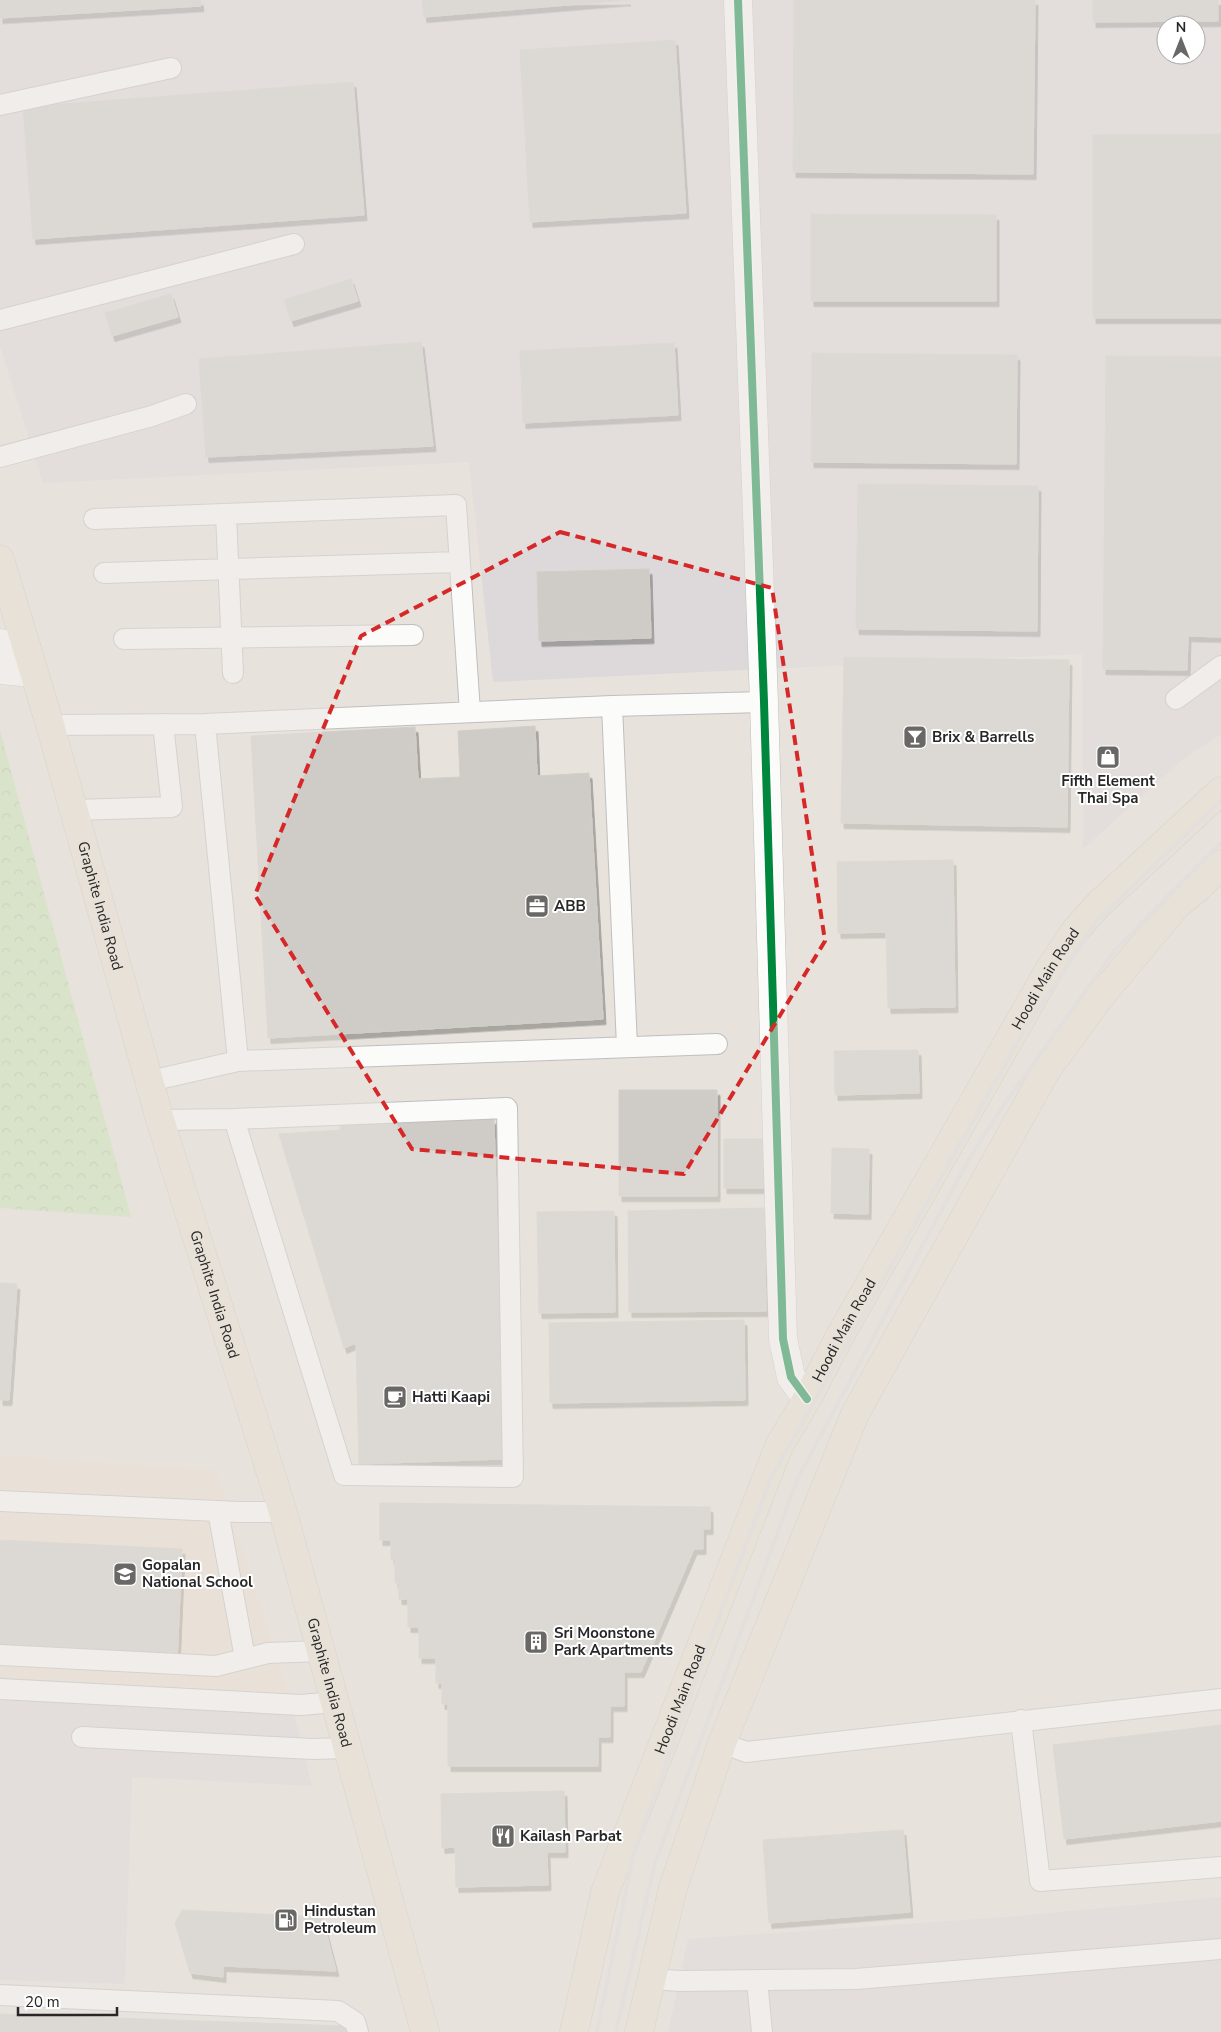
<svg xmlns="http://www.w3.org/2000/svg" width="1221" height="2032" font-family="'Nunito Sans',sans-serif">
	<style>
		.industrial { fill: #ddd9db; fill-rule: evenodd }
		.education { fill: #ebe1d0 }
		.forest { fill: url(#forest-crowns) }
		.building { fill: #cfccc8; stroke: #d2cec8; filter: url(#shadow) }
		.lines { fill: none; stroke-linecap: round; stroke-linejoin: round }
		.service-casing { stroke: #c0bebe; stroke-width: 22 }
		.minor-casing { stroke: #c0bebe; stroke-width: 29 }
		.tertiary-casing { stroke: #c0bebe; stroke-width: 29 }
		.primary-casing { stroke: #c3c1bf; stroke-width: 29 }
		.service { stroke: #fbfbfa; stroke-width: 20 }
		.minor { stroke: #fbfbfa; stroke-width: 28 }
		.tertiary { stroke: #fbfbfa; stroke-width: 28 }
		.primary { stroke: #e6e1d1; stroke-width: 28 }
		.rail { stroke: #dcdcde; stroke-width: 4 }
		.cycleway-casing { stroke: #fff; stroke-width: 11 }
		.cycleway { stroke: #00873e; stroke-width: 8 }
		.marked { fill: none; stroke: #d62828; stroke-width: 4; stroke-dasharray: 10 6; stroke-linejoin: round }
		.labels { text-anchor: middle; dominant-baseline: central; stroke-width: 4; stroke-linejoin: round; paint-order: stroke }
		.poi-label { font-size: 15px; font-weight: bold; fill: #272727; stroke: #fff; text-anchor: start }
		.street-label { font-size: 15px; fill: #272727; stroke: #fff }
	</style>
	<defs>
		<pattern id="forest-crowns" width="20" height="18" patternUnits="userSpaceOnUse" patternTransform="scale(1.25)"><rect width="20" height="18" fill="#c7e4b3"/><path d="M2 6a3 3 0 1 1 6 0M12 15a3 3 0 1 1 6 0" fill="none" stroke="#abc49a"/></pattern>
		<filter id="shadow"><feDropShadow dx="3" dy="5.5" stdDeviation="0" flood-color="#0004"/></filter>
	</defs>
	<rect width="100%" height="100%" fill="#e7e2dc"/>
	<path class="industrial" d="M0,0h1221v734l-39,26 -99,89 -1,-195 -589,28 -24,-220 -426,21 -43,-137zM1166,25h30v30h-30z
		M0,1677l289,17 23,92 -180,-9 -7,207 -125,-4z
		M1221,1897v135h-553l20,-93 318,-22z"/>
	<path class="education" d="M0,1455l217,16 72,223 -289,-17z"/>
	<path class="forest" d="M0,730l131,487 -131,-9z"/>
	<path class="building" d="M0,0h200l1,6 -201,12z
		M422,0h206l-204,17z
		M794,0h241l-2,174 -240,-2z
		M1093,0h125v21l-125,1z
		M675,40l11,173 -156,9 -10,-172z
		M353,82l11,133 -331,24 -10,-132z
		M1221,134v184h-128v-183z
		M811,214l185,1v86h-185z
		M351,279l7,22 -67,20 -7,-21z
		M171,294l7,23 -66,19 -7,-23z
		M421,342l12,104 -227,11 -7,-98z
		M674,343l4,72 -155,8 -3,-72z
		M812,353l205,2 -1,109 -205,-2z
		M1106,356l115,1v280l-33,-1 -1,34 -84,-1z
		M858,484l180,2 -1,145 -181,-2z
		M649,569l2,69 -112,3 -2,-69z
		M844,657l225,3 -2,167 -226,-4z
		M535,726l2,50 52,-3 14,246 -335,19 -17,-302 164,-9 3,52 42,-2 -2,-46z
		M953,860l1,71 -116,2 -1,-71z
		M954,931l1,76 -67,1 -2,-76z
		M918,1050l1,43 -84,2 -1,-44z
		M619,1090h98v106h-98z
		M494,1119l9,340 -144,5 -3,-121 -12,5 -65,-214 61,-4v-7z
		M724,1139h39v49h-39z
		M832,1148l37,1 -1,65 -37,-1z
		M764,1208l2,103 -137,1 -1,-101z
		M614,1211l1,101 -76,1 -2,-101z
		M0,1283l17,1 -8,116h-9z
		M744,1320l1,80 -195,3 -1,-80z
		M380,1503l330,4v22h-7v20h-9l-53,123h-17v34h-14v31h-12v29h-150v-62h-6v-21h-6v-25h-17v-31h-11v-28h-9v-16h-4v-24h-4v-19h-11z
		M0,1540l182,9 -5,113 -177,-8z
		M1221,1725v96l-157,18 -11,-94z
		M564,1791l1,61h-18l1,33 -92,2 -1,-40 -13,1 -1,-54z
		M903,1830l7,82 -141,11 -6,-83z
		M182,1910l140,7 14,54 -113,-5v11l-33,-4 -15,-50z
		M0,2014l346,12v6h-346z"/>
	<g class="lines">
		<g class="service-casing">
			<path id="service" d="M0,105l171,-37
				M0,320l294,-76
				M0,457l152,-41 34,-12
				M226,514l7,159
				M94,519l362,-14 14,207
				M104,573l355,-11
				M124,639l289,-4
				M1176,699l45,-33
				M612,706l15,340
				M205,724l407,-18 152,-4
				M50,725l155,-1 33,337 -88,20
				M74,810l98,-3 -9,-83
				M238,1061l479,-17
				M160,1120l74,-1 273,-11 6,369 -169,-2 -110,-356
				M0,1501l239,11h44
				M218,1511l27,147
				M0,1655l216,11 52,-13 52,-2
				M0,1689l301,16 33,-3
				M1021,1720l19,161 181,-14
				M82,1737l231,12 34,-1
				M722,1743l24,9 475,-53
				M651,1979l29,2 176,-2 365,-30
				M757,1981l5,51
				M0,1995l338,16 17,11 3,10"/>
		</g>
		<g class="minor-casing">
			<path id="minor" d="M738,0l26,702 19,637 8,38 16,22"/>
		</g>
		<g class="tertiary-casing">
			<path id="tertiary" d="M0,643l25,4
				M0,670l33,3"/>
		</g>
		<g class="primary-casing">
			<g id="primary">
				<path id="s1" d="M0,559l50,166 110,395 123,392 142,520"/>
				<path id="s2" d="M574,2032l31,-140 174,-446 28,-47 34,-65 208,-364 25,-38 24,-27 123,-114"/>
				<path d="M639,2032l34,-144 49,-145 133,-329 191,-343 54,-74 77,-92 22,-18 22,-23"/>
			</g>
		</g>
		<use href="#service" class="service"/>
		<use href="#minor" class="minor"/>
		<use href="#tertiary" class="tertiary"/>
		<use href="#primary" class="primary"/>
		<path class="rail" d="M597,2032l36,-175 71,-200 67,-179 253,-447 71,-108 126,-123
			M616,2032l39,-169 143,-385 171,-319 34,-53 112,-156 106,-107"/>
		<g class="cycleway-casing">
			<path id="cycleway" d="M738,0l26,702 19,637 8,38 16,22"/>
		</g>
		<use href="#cycleway" class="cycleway"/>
	</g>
	<path d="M0 0H1221V2032H0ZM560,532l212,56 53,353 -141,233 -272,-25 -157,-254 106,-259z" fill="#e7e2dc" fill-opacity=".55" fill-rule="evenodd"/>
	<path class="marked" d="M560,532l212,56 53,353 -141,233 -272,-25 -157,-254 106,-259z"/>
	<defs>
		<g id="bar-square" transform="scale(1.25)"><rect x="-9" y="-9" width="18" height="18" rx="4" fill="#6a6866" stroke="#fff"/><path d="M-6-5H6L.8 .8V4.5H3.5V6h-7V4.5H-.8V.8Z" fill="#fff"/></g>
		<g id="shop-square" transform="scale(1.25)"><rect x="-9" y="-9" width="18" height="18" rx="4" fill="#6a6866" stroke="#fff"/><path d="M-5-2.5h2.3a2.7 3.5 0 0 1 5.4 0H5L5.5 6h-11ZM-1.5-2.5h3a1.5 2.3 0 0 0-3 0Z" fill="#fff"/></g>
		<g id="office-square" transform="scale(1.25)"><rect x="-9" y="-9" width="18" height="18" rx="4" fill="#6a6866" stroke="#fff"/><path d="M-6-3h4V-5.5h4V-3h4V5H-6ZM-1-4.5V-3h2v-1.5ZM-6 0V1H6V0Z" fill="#fff"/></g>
		<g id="cafe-square" transform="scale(1.25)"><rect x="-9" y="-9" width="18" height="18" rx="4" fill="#6a6866" stroke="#fff"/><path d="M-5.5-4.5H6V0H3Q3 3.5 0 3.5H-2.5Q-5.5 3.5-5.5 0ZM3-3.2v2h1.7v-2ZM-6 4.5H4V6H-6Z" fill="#fff"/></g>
		<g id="school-square" transform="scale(1.25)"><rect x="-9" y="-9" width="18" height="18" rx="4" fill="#6a6866" stroke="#fff"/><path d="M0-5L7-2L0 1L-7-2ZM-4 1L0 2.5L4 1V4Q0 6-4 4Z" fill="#fff"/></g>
		<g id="building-square" transform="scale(1.25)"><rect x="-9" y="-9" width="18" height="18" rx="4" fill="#6a6866" stroke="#fff"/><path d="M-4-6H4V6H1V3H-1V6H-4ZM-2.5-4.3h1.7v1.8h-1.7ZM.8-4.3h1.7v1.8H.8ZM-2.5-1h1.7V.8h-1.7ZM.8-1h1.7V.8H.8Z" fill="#fff"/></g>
		<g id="restaurant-square" transform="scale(1.25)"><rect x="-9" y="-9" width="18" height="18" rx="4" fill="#6a6866" stroke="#fff"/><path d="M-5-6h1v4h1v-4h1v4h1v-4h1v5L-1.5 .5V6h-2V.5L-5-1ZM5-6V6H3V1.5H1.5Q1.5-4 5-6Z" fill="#fff"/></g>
		<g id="fuel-square" transform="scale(1.25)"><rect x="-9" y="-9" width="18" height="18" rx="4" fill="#6a6866" stroke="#fff"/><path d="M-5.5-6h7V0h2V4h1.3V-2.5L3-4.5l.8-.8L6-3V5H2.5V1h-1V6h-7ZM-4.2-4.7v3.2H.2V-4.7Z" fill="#fff"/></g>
	</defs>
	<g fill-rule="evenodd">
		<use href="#bar-square" x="915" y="737"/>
		<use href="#shop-square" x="1108" y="757"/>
		<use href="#office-square" x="537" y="906"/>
		<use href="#cafe-square" x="395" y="1397"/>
		<use href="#school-square" x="125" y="1574"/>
		<use href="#building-square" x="536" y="1642"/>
		<use href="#restaurant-square" x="503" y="1836"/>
		<use href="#fuel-square" x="286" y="1920"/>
	</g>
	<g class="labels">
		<g class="poi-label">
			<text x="932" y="737">Brix &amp; Barrells</text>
			<text x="1108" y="781" text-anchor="middle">Fifth Element<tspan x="1108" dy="17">Thai Spa</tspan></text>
			<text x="554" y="906">ABB</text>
			<text x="412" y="1397">Hatti Kaapi</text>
			<text x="142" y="1565">Gopalan<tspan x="142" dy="17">National School</tspan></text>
			<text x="554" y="1633">Sri Moonstone<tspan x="554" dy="17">Park Apartments</tspan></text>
			<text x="520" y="1836">Kailash Parbat</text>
			<text x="304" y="1911">Hindustan<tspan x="304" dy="17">Petroleum</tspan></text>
		</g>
		<g class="street-label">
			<text stroke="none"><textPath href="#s1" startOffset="361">Graphite India Road</textPath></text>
			<text stroke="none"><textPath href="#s2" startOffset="1160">Hoodi Main Road</textPath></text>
			<text stroke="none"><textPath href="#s1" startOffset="766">Graphite India Road</textPath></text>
			<text stroke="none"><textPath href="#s2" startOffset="755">Hoodi Main Road</textPath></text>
			<text stroke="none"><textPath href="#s1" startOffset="1171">Graphite India Road</textPath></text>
			<text stroke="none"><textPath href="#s2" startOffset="350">Hoodi Main Road</textPath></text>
		</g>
	</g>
	<g transform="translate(1181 40)"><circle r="24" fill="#ffffff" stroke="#a9a9a9"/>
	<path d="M0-4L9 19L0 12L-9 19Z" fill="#6a6866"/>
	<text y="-8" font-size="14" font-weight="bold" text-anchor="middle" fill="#272727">N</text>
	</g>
	<path d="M18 2007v8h99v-8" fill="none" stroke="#272727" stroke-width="2.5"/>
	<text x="25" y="2007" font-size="15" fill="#272727" stroke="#ffffff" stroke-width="4" paint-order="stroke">20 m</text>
</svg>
